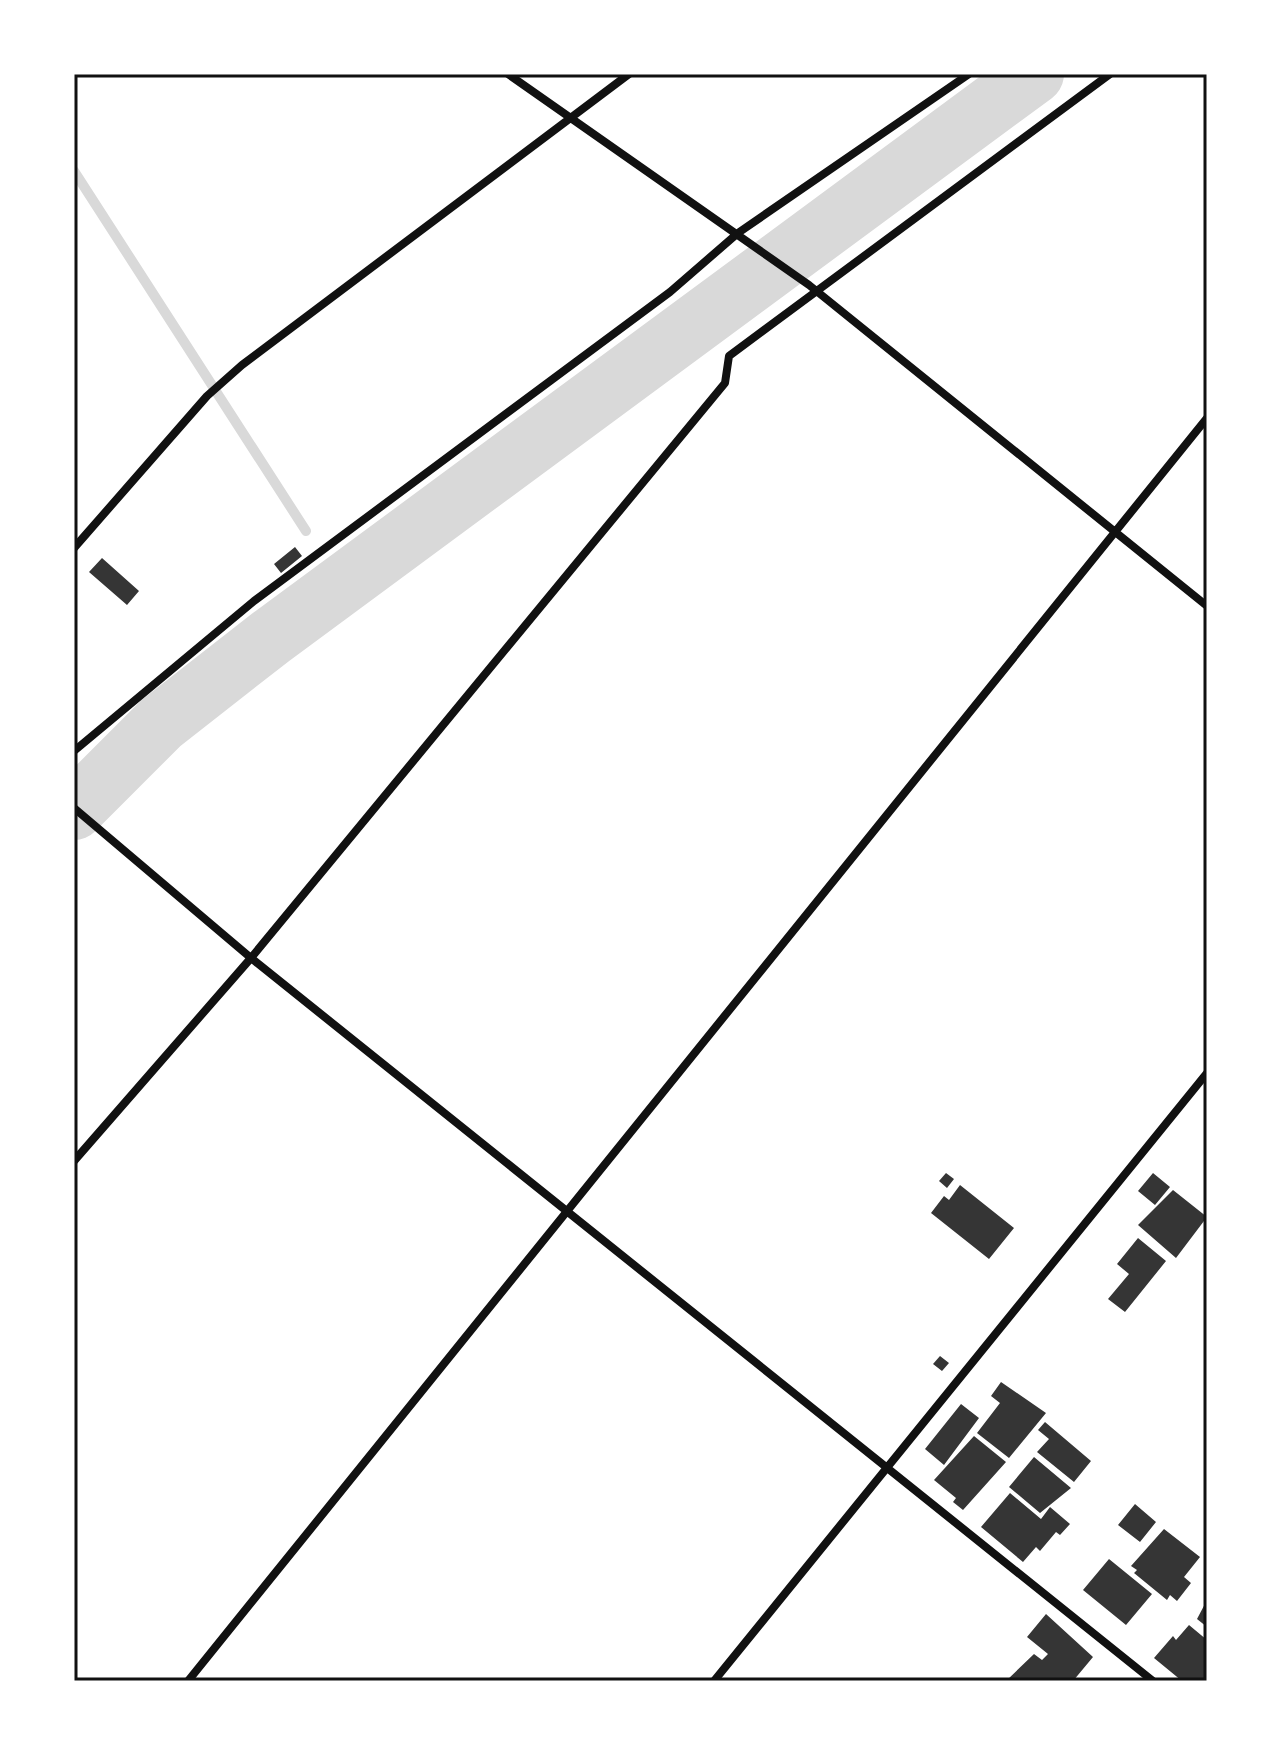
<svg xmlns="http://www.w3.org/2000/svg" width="1281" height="1755" font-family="'Open Sans',sans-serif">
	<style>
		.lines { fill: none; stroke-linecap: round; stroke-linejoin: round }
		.stream { stroke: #d9d9d9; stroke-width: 10 }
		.river { stroke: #d9d9d9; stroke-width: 60 }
		.building { fill: #353535 }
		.minor { stroke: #111; stroke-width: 8 }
		.neatline { fill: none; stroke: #111; stroke-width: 3 }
	</style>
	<rect width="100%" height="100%" fill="#fff"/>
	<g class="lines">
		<path class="stream" d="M74,171l232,360"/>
		<path class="river" d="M74,810l87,-87 110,-86 763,-563"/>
	</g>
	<path class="building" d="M295,547l7,9 -21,17 -7,-9z
		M102,558l37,33 -12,14 -38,-33z
		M946,1173l8,6 -7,9 -8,-7z
		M1153,1173l17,14 -15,18 -17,-14z
		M960,1185l54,43 -25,31 -58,-46 13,-17 5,4z
		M1173,1190l34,27 -31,41 -38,-33z
		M1138,1238l28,23 -41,51 -17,-13 21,-25 -12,-10z
		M940,1356l9,7 -7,8 -9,-7z
		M1001,1382l45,31 -37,45 -32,-25 23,-30 -9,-7z
		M961,1404l18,14 -35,47 -19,-16z
		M1045,1422l46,39 -17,21 -37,-30 12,-13 -11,-9z
		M974,1436l32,26 -43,48 -10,-8 3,-4 -22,-18z
		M1034,1457l37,31 -31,25 -31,-26z
		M1010,1493l31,26 9,-12 20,17 -10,11 -4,-3 -16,19 -4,-4 -13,15 -42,-35z
		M1135,1504l21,18 -16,20 -22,-17z
		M1164,1529l36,28 -16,20 7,6 -14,18 -7,-6 -3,5 -33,-27 3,-3 -6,-4z
		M1109,1559l43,35 -26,31 -43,-35z
		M1207,1600v27l-10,-8z
		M1046,1614l47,43 -20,24h-67l28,-27 8,6 6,-6 -21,-17z
		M1189,1625l18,15v41h-25l-28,-23 19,-22 3,4z"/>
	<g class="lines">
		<path class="minor" d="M508,74l301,211 398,321
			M74,548l133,-152 35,-31 387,-291
			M74,751l180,-150 416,-309 68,-59 231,-159
			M74,808l177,150 902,723
			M74,1161l177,-203 474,-575 4,-27 381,-282
			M188,1681l1019,-1263
			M714,1681l493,-608"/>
	</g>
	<rect width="1281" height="1755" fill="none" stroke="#ffffff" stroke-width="152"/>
	<rect x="76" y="76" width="1129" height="1603" class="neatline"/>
</svg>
